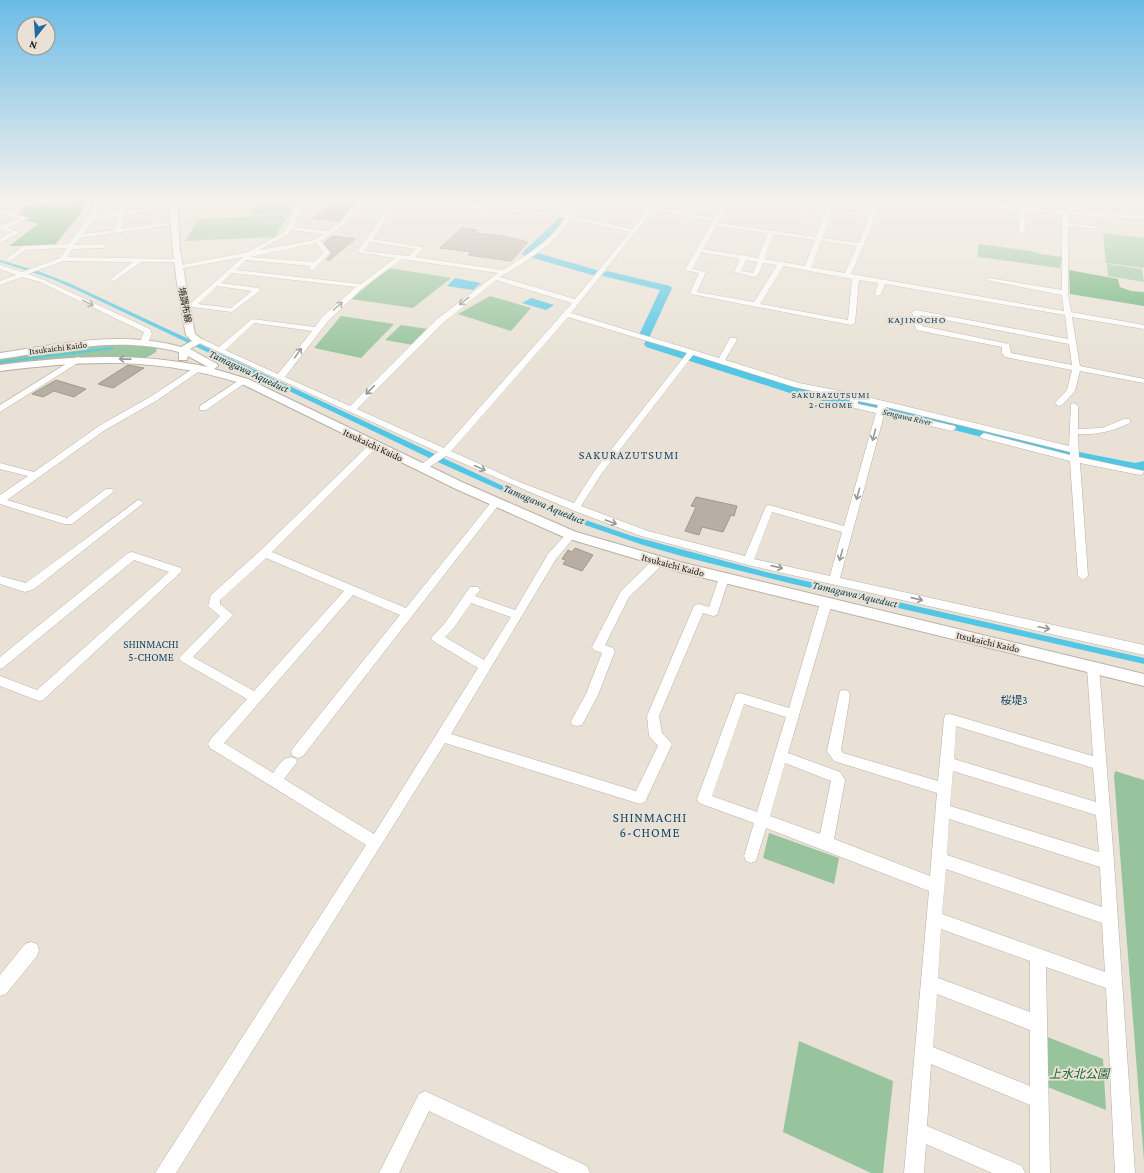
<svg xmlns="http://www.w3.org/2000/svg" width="1144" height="1173" font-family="'Crimson Pro','Noto Sans JP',serif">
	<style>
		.green { fill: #97c49d }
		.forest { fill: #6ab176 }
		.water { fill: #51c6e5 }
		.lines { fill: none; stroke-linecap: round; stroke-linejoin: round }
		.stream { stroke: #51c6e5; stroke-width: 2 }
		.river { fill: #51c6e5; fill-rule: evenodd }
		.building { fill: #b7afa4; stroke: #a1998e }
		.minor-casing { stroke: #b8b0a5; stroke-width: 1 }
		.major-casing { stroke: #b8b0a5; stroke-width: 2 }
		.minor { fill: #fff; fill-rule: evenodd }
		.major { fill: #fff; fill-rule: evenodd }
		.oneway { stroke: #999896 }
		.labels { text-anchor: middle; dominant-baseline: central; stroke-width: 4; stroke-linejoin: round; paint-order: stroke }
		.far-street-label { font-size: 9px; fill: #1c1915; stroke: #e9e1d5 }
		.far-neighbourhood-label { font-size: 9px; letter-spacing: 1px; fill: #15486b; stroke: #e9e1d5 }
		.far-water-label { font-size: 9px; font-style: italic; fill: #104451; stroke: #e9e1d5 }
		.far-quarter-label { font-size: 10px; letter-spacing: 1px; fill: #15486b; stroke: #e9e1d5 }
		.street-label { font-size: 10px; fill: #1c1915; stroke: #e9e1d5 }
		.water-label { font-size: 11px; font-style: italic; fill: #104451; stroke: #e9e1d5 }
		.neighbourhood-label { font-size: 11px; fill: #15486b; stroke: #e9e1d5 }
		.quarter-label { font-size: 12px; letter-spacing: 1px; fill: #15486b; stroke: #e9e1d5 }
		.near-park-label { font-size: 12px; font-style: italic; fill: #1a662f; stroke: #e9e1d5 }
		.near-neighbourhood-label { font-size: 13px; letter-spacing: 1px; fill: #15486b; stroke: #e9e1d5 }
	</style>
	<rect width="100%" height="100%" fill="#e9e1d5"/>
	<path class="green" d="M294,204l-4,10 -38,1 4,-9z
		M288,215l-13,22 -90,4 13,-22z
		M1103,233l41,5v30l-38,-5z
		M978,244l53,7 9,3 22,3 -2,11 -82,-11z
		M1107,264l35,5 2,13 -36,-6z
		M389,268l62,10 -38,30 -62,-9z
		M490,296l41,12 -20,23 -53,-17z
		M341,316l53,8 -33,34 -47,-10z
		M401,325l27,4 -15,16 -28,-5z
		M102,344h56l-2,8 -10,6 -43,-2 -48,3 -55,7v-7z
		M1115,771l29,9v381l-30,-385z
		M769,833l70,25 -5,26 -71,-26z
		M1045,1036l58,23 3,51 -61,-24z
		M799,1041l94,40 -10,92h-12l-88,-41z"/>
	<path class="forest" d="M34,198h50l-1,12 -29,36h-45l29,-22 -12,-4 -7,-6 7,-11 5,-1z
		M1069,270l49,9 2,8 11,4 13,1v14l-74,-12z"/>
	<path class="water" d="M0,260l38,11 33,13 443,207 48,21 70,24 134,36 378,86v6l-351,-80 -108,-27 -42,-12 -84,-29 -119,-53 -363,-173 -25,-11 -52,-17z
		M455,278l26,5 -8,7 -26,-4z
		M531,298l23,7 -8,5 -24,-7z"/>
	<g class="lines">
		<path class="stream" d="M0,362l113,-14"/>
		<path class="river" d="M564,215l3,1v4l-33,32 66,19 1,2 -1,2h-8l-69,-20 -1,-2 39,-37z
			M607,271l63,15 2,2 -23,50 -4,1 -6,-4 21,-45 -57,-14 -1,-2z
			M650,340l154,49 142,31 138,33 51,10 9,-2v10l-9,2 -51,-10 -138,-35 -150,-33 -150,-48 -2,-3 2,-3z"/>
	</g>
	<path class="building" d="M340,199l17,2 -18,20 -26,-3z
		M462,228l15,2 -3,3 29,3 25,6 -17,19 -43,-6 3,-3 -31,-4z
		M332,236l23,3 -25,21h-4l6,-7 -8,-10z
		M128,365l16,3 -31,20 -15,-4z
		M56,380l30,9 -12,8 -20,-6 -11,6 -11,-3z
		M696,497l41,9 -3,10 -3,-1 -8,17 -21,-5 -3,8 -14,-4 11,-24 -5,-1z
		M575,548l18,7 -11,16 -19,-7 3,-4 -4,-1 6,-9 4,2z"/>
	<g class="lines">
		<g class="minor-casing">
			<path id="minor" d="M71,198h25l-96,10v-4z
				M97,198h6l-7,17 22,-3 2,-14h6l-2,13 49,-6 3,2 -53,8 -2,14 52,-7 3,2 -96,14 -5,7 28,-1 3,2 -3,2 -31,1 -5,8 110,2 2,1v2h-38l-27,19 -3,-2 1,-1 21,-16 -70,-1 -35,13 16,6 106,49 2,5 -5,10 -7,-2 4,-10 -104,-50 -18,-5 -22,8v-4l16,-6 -16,-6v-4l22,7 38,-14 7,-10 -42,2 -15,11 -5,-1 18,-14 46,-2 20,-27zM117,216l-2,14 -32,4 11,-15z
				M296,198h6l-3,17 -5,12 34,4 10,-7 24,-26h6l-26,28 -21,15 9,12 -17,17 -5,-1 3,-3 -65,-6 -10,10 125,14 34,-26 -38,-6 36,-51 -15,-3h24l90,9 8,-9h6l-9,9 69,8 10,-17h6l-10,18 60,13 25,-31h6l-7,9 59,11 11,-20h6l-14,25 98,14 7,-19 -28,-3 -3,-2 1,-1 32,3 6,-17h6l-5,12 38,4 5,-16h6l-11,33 -19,43 213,37 -2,-16 -76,-15 3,-2 73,12v-76l-37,-3v21l-3,2 -3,-2v-22l-120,-12h24l145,13 -6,-13h6l6,14 32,1 -9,-15h6l9,16 32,1v4l-76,-4v8l33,4 -3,2 -30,-3v67l3,19 73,13v4l-72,-12 8,49 64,13v4l-64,-12 -5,20 -13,14 -3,1 -4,-3 12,-13 5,-20 -67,-13 -3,-4v-6l-86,-17 -4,-18 4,-2 152,29 -3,-24 -180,-31 -4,10 -3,2 -3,-2 3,-11 -19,-3 -4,43 -4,2 -160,-31 -1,-1 9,-20 -14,-3 28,-49 -60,-11 -82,103 148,45 11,-20h6l1,2 -12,20 74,23 56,11 214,52 2,-42 3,-1 4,3v23l24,-1 22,-9h6v4c-17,8 -32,12 -52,11l1,23 65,14 -1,3 -3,1 -60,-12 8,113 -5,4 -5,-4 -8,-115 -89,-23 -1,-2 4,-3 86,22v-3l-184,-45 -1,3 70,16 1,2 -4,3 -68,-16 -44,163 304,67v10l-396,-90 -107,-29 -69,-26 -126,-54 -21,14h-6v-4l19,-14 -243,-111 7,-2 17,8 33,-28 63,8 7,-10 34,-30 -124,-14 -11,10 37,5 3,2 -29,22 -40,-5 -7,2 -4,-2 9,-3 53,-47 -65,12 -2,-1v-2l72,-14 35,-19 10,-18zM398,201l156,15 11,2c-14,23 -40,38 -62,52l-88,-13 8,-8v-2l-51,-8zM831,213l38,4 -10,26 -37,-5zM570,219l60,13 -55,67 -75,-22c25,-15 55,-32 70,-58zM716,226l52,7 -10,25 -55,-9zM292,230l31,4 -8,6 -56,10 28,-15zM773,234l42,6 -10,26 -41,-7zM821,241l36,5 -12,27 -34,-6zM370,242l46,7 -7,7 -45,-5zM316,243l8,10 -10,9 -64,-5zM701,252l39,7 -6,13 21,5 3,-2 5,-12 14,2 -23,37 -57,-10 9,-20 -14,-3zM402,259l96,14 -61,46 -87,87 -65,-29 43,-56 36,-34zM746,260l11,2 -4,11 -12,-2zM783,266l69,13 -4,41 -88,-16zM496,280l76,23 -128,145 -87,-39 86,-86zM217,286l35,5 -21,17 -33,-4zM920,315l149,29 3,21 -61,-12 -2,-9 -87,-18zM568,317l119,36 -92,117 -21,33 -57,-22 -66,-30zM254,323l58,8 -34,43 -53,-24zM693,355l101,32 56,12v8l26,6 -32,113 -75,-21 -3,1 -21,50 -97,-25 -67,-25 21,-33zM858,401l20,4 -1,3 -19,-4zM772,512l70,20 -12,44 -76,-17z
				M779,198h6l-4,9 -3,2 -3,-2z
				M0,210l29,8 -22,10 13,4 -20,11v-4l12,-7 -12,-2v-4l20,-8 -20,-4z
				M77,357l7,2 -84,53v-7z
				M197,366l7,2 -48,33 -51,29 -98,70 60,18 39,-29h6l2,2 -2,2 -40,31h-8l-64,-20v-9l28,-19 -28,-7v-6l34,9 65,-46 51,-29z
				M241,379h6l1,2 -42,29h-6v-4z
				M374,442l5,3 -107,107 134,56 87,-108h6l2,2 -198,254 -5,2 -5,-2 -2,-4 2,-4 107,-133 -47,-20 -129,148 49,30c6,-8 11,-19 22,-15l2,4 -13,17 90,55 104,-166 -45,-27 -2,-3 14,-15 25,-36h8l2,3 -5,6 40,14 33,-56 19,-21h8l1,2 -20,24 -105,175 185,57 22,-45 -9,-10 -2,-20 46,-108 2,-3 4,-1 10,3 11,-32 4,-1 5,4 -12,37 -4,1 -10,-3 -44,103 3,17 10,11 -27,58 -5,2 -195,-61 -269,430h-21l211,-328 -156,-97 -2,-4 2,-4 37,-41 -66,-38 -2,-3 41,-42 -12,-10 3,-11 50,-45 110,-107zM266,558l78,33 -90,100 -61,-34 40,-42 -13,-11v-4zM471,603l40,14 -27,43 -39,-23 8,-8z
				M138,500l3,1 2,2 -2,2 -107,84 -9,3 -25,-8v-8l26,7z
				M132,552l49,16 1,3 -139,129 -4,1 -39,-15v-10l37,14 132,-118 -35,-12 -130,107 -4,2v-12l128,-104z
				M659,557l4,1 1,3 -1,3 -34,33 -24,48 8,3 2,3 -17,44 -16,30 -5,1 -5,-1 -1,-4 15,-27 16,-41 -8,-3 -2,-3 29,-56 34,-33z
				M826,599l6,4 -44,150 52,19 5,8 -11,59 96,37 7,-83 -103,-32 -7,-10 13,-60 4,-1 4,1 2,4 -9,55 2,3 95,28 6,-62 1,-4 5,-1 143,42 -6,-89 2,-3 4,-2 4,2 2,3 15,195 21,311h-20l-9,-185 -60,-21 4,206h-20v-68l-99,-41 -4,62 95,40 3,7h-33l-66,-29 -2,29h-20l25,-282 -163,-63 -10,33 -5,2 -5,-2 -2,-5 10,-33 -55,-20 -2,-4 39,-105 4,-1 49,15 31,-105zM744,704l42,13 -29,95 -45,-16zM956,726l137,42 3,34 -142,-43zM785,763l46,18 -11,53 -50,-18zM953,771l143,44 3,37 -149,-46zM949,819l151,48 2,40 -155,-52zM946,869l156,54 3,49 -163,-58zM941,929l89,32v51l-92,-34zM937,994l93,36v56l-97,-39z
				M31,942l6,2 2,6 -2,6 -31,38 -6,2v-21l25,-31z
				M425,1091l162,75 3,7h-31l-130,-62 -30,62h-20l40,-79z"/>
		</g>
		<g class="major-casing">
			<path id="major" d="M169,198h8l3,52 9,51 6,33 9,7 -14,8 27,15 1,2 -4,3 34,10 216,104 112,49 104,30 464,112v12l-464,-114 -114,-34 -110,-49 -216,-106c-83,-26 -155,-23 -240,-12v-6c70,-9 138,-13 208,2l-20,-11 -1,4h-8v-8c-59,-16 -119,-2 -179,7v-6c61,-9 121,-23 181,-6l11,-6 -6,-6c-9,-45 -15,-90 -17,-137z"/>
		</g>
		<use href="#minor" class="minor"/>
		<use href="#major" class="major"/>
	</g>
	<defs><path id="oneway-shaft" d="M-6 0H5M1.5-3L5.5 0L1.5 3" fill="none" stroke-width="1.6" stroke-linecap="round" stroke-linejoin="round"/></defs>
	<g class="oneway">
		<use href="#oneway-shaft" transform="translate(464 301) rotate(142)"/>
		<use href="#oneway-shaft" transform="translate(88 303) rotate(26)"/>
		<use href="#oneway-shaft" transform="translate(338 306) rotate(-42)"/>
		<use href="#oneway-shaft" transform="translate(298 353) rotate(-55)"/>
		<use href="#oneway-shaft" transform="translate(125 359) rotate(-179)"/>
		<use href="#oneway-shaft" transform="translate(370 390) rotate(134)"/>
		<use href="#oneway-shaft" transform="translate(874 435) rotate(105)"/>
		<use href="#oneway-shaft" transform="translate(480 468) rotate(25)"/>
		<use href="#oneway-shaft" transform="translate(858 494) rotate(106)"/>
		<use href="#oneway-shaft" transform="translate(611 522) rotate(20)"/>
		<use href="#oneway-shaft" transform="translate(841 555) rotate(106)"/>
		<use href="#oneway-shaft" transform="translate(777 567) rotate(13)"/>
		<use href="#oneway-shaft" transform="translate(917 599) rotate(13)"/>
		<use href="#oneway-shaft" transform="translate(1044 628) rotate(12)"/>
	</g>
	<linearGradient id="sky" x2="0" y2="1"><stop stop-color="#6bbbe7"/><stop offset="0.55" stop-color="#f5f2ec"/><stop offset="1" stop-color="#f5f2ec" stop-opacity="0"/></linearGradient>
	<rect width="1144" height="362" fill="url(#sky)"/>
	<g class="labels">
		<g class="far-street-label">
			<text transform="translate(185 305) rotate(79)">境調布線</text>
			<text transform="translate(58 348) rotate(-7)">Itsukaichi Kaido</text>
		</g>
		<g class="far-neighbourhood-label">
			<text x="831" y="395">SAKURAZUTSUMI<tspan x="831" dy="10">2-CHOME</tspan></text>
		</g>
		<g class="far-water-label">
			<text transform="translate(907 417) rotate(13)">Sengawa River</text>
		</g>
		<g class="far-quarter-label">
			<text x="917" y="319">KAJINOCHO</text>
		</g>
		<g class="street-label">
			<text transform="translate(373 445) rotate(25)">Itsukaichi Kaido</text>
			<text transform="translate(673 565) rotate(15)">Itsukaichi Kaido</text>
			<text transform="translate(988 642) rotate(13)">Itsukaichi Kaido</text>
		</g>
		<g class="water-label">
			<text transform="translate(249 371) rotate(25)">Tamagawa Aqueduct</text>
			<text transform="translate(544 504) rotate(23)">Tamagawa Aqueduct</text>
			<text transform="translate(855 594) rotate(13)">Tamagawa Aqueduct</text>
		</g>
		<g class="neighbourhood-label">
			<text x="151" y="644">SHINMACHI<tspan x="151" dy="13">5-CHOME</tspan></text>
			<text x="1014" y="700">桜堤3</text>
		</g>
		<g class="quarter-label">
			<text x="629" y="455">SAKURAZUTSUMI</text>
		</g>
		<g class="near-park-label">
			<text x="1079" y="1074">上水北公園</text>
		</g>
		<g class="near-neighbourhood-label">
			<text x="650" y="817">SHINMACHI<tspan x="650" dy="15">6-CHOME</tspan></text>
		</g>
	</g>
	<g transform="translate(36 36) rotate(197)"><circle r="19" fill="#e9e1d5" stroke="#979188"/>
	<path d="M0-3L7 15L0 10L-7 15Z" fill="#216a9e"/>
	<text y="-6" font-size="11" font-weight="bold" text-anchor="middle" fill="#1c1915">N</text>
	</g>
</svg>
